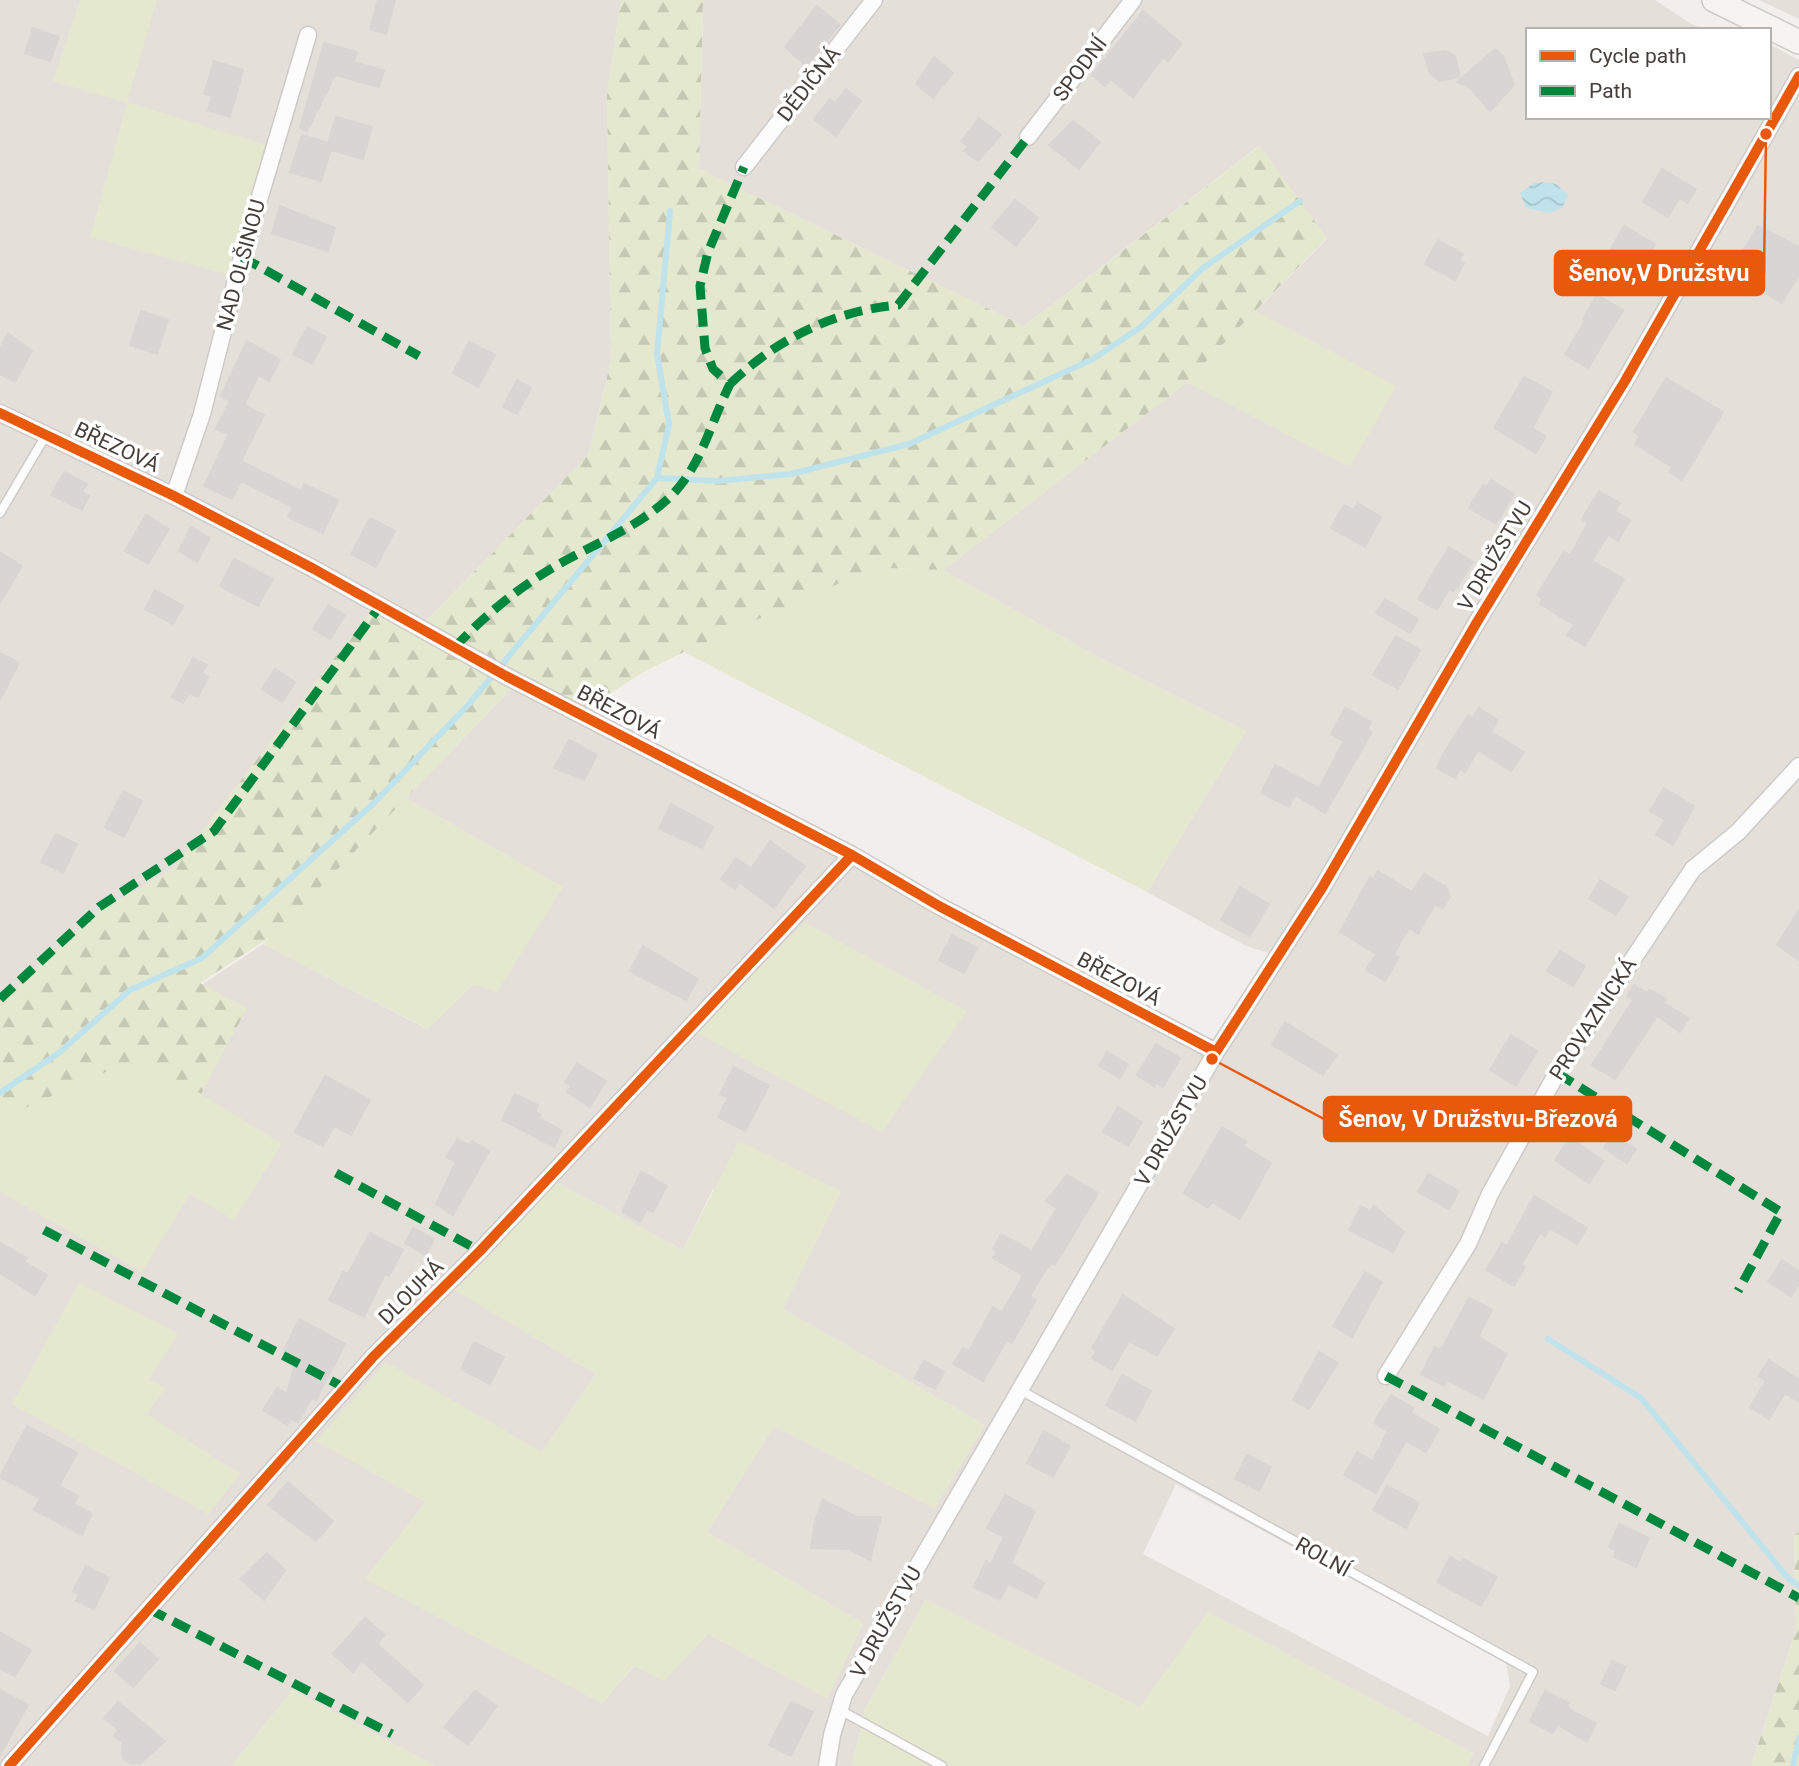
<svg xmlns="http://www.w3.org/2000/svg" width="1799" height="1766" font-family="Roboto,sans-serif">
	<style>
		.residential { fill: #e5dfda; fill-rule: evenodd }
		.green { fill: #e4e8ce }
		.forest { fill: url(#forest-firs) }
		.water { fill: url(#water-waves) }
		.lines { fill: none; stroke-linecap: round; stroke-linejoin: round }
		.stream { stroke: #c0e3eb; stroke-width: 6 }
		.building { fill: #d9d5d3; stroke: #d9d5d2; stroke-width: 2 }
		.service-casing { stroke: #cdcac8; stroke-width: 11 }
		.minor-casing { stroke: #cdcac8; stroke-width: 19 }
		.secondary-casing { stroke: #d1cbc5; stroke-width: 26 }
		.service { stroke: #fdfcfc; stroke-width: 8 }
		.minor { stroke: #fdfcfc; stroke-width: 16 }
		.secondary { stroke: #f6f3f0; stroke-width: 23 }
		.quiet { stroke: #00873e; stroke-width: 9; stroke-dasharray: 18 9; stroke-linecap: butt }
		.cycleway-casing { stroke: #fff; stroke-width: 15 }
		.cycleway { stroke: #e8590c; stroke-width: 10 }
		.labels { text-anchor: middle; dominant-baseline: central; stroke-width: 7; stroke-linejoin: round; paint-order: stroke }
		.street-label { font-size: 21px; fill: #463e38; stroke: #fff }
		.leader { fill: none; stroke: #e8590c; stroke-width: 2.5 }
		.callout-dot { fill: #e8590c; stroke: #fff; stroke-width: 2.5 }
		.callout { fill: #e8590c; stroke: #e8590c; stroke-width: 2.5 }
		.callout-label { font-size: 23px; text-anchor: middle; font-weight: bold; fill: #fff }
	</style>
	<defs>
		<pattern id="forest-firs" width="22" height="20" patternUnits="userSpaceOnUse" patternTransform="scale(1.75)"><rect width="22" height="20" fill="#e4e8ce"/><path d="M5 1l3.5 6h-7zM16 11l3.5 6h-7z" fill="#c5c8b2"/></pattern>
		<pattern id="water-waves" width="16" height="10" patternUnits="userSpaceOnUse" patternTransform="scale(1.75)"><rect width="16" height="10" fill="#c0e3eb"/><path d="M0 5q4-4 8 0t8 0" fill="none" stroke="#a6c4ca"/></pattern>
	</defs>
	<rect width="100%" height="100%" fill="#f1eeec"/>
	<path class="residential" d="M0,0h621l-14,95 4,266 -23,94 -165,169 -43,-24 -207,269 -72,41 -101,92z
		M703,0h952l38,25 23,5h-188v87h241v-73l30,16v1472l-5,3 2,95 -45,136h-284l6,-13 -265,-141 -67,96 -215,-108 -61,109 -13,57h-417l-142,-76 -62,76h-231v-647l263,-175 164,85 135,-142 -156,-89 107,-111 353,182 142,83 193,102 11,-11 57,-90 -23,-7 -99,-54 99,-161 -148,-74 -155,-87 237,-182 147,-149 -68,-93 -235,180 -325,-157zM555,1182l128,68 30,-61 128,2 -58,118 202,116 -51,83 -160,-82 -67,106 156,91 -36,75 -119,-64 -44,46 -30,-14 -32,37 -236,-125 60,-76 -109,-61 196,-4 29,15 54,-78 -142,-85zM1176,1484l330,178 4,24 -22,50 -345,-182z
		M1759,0h40v19z"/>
	<path class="green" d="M80,0h77l-30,102 142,44 -39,129 -140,-38 37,-134 -74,-22z
		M1256,311l140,75 -46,81 -164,-85z
		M889,568l54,2 155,87 148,74 -99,161 -463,-240 156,-69z
		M406,798l157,89 -66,105 -24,-7 -45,44 -165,-85z
		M804,922l163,89 -85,121 -187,-100z
		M135,1059l66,35 81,50 -48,76 -44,-26 -48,78 -142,-80v-74z
		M739,1141l102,50 -58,118 202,116 -51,83 -160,-82 -67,106 156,91 -36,75 -119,-64 -44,47 -31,-15 -31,37 -237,-124 61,-77 -110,-61 70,-79 156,90 54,-78 -143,-85 102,-107 128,68z
		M79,1283l99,50 -29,47 16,8 -18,26 93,60 -32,40 -196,-110z
		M926,1600l214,107 68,-95 265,141 -6,13h-615l13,-57z
		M293,1690l142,76h-204z"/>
	<path class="forest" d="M621,0h82l-4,169 325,157 236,-180 67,92 -147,150 -237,182 -54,-2 -49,15 -156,69 -39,19 -61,39 -161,-86 165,-169 23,-94 -4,-266z
		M374,606l139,81 -237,246 -76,50 47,25 -46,86 -66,-35 -135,60v-117l101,-92 72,-41z
		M1799,1532v234h-48l45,-136 -2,-95z"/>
	<path class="water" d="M1544,182l12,2 12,11 -6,13 -13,5 -23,-5 -6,-15 14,-10z"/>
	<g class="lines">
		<path class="stream" d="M657,478l12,-53 -12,-71 13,-143
			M0,1093l60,-41 70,-62 72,-32 173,-156 94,-98 188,-226 61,3 73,-7 118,-30 184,-85 48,-32 62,-59 97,-67
			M1548,1339l93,59 147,180 11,8
			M1793,1766l6,-27"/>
	</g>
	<path class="building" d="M378,0h17l-9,34 -16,-5z
		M817,6l23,19 -34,41 -21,-19z
		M1143,11l39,33 -14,17 -5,-4 -30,41 -22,-19 -6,7 -13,-11z
		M33,28l26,9 -9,24 -25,-8z
		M324,43l33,9 -3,10 30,9 -5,16 -44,-12 -28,56 -7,-3z
		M1495,49l8,7 11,29 -24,26 -19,-22 -14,-7z
		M1445,51l10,5 5,21 -20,4 -10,-7 -6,-20z
		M934,57l19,16 -20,25 -17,-14z
		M214,61l29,9 -13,47 -22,-7 4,-14 -8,-2z
		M846,89l15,12 -25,35 -22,-17 16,-20 5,4z
		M336,117l36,10 -9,32 -32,-9 -10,31 -31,-9 12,-37 26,8z
		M979,118l22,17 -23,26 -14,-10 4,-5 -7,-5z
		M1073,121l27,21 -21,27 -30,-24z
		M1662,169l34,20 -8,14 -9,-5 -11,19 -25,-15z
		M1015,200l23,18 -22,28 -24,-19z
		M280,206l55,22 -7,23 -56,-18z
		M1624,226l31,18 -18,31 -31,-18z
		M1758,226l41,21v27l-17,29 -27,-16 -4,7 -21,-12 5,-10 -3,-2z
		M1438,240l25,14 -4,6 5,3 -9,17 -30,-16z
		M1597,295l26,15 -35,58 -23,-14 20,-33 -2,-2z
		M141,311l27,9 -11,34 -27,-9z
		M307,327l19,10 -14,27 -19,-10z
		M8,333l24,18 -17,31 -15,-8v-25z
		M247,341l33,19 -11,21 -10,-6 -15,30 20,10 -23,46 60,30 3,-7 34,16 -15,33 -35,-16 5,-10 -52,-26 -9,18 -28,-13 25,-52 -13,-5 14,-28 -9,-5z
		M469,342l26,13 -17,32 -25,-14z
		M1524,377l28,15 -20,36 14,8 -10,17 -42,-25z
		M1666,378l57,34 -41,68 -13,-8 3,-5 -37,-23 5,-8 -6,-4z
		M517,380l14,8 -14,26 -14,-7z
		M64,472l23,12 -5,8 7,4 -7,14 -31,-15z
		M1491,480l23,14 -18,30 -27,-16 14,-23 4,2z
		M1599,491l21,12 -5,8 15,9 -12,21 -10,-6 -16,26 32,18 -39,67 -18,-11 7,-10 -34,-21 3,-6 -6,-3 27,-43 6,3 18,-32 -6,-4z
		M1358,503l23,14 -16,30 -34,-19 13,-23 10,5z
		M146,515l23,14 -21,35 -23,-13z
		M370,518l25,13 -19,36 -25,-13z
		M191,527l19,11 -13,24 -18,-11z
		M1449,547l24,15 -15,24 -5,5 -4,-2 -12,21 -19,-11z
		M0,552l22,14 -22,37z
		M234,559l39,20 -15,27 -38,-20z
		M155,590l28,16 -10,18 -28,-15z
		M1385,599l33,20 -8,14 -34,-20z
		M328,605l17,10 -15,24 -17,-10z
		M1396,636l24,14 -22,39 -25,-14z
		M0,653l19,10 -19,37z
		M193,658l14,7 -5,8 6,4 -10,20 -9,-4 -6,10 -11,-6z
		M275,669l20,13 -13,20 -20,-13z
		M1345,708l26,14 -3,7 4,3 -47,81 -30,-18 -6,12 -28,-14 14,-28 44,23 25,-47 -13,-7z
		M1479,708l19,12 -7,12 33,20 -13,19 -33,-21 -13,22 -5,-3 -5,9 -18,-10 4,-10 27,-43 5,3z
		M569,740l28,15 -13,25 -30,-12z
		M1664,788l30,18 -21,39 -17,-10 9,-15 -15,-9z
		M123,791l19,10 -18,36 -19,-10z
		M671,804l42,23 -11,21 -43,-19z
		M56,834l21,10 -14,29 -22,-11z
		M770,841l35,25 -31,42 -35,-26 -4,7 -14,-10 15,-21 15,11z
		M1378,871l34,21 12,-18 22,13 4,10 -7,11 -8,-4 -17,30 -9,-6 -15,26 5,3 -14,24 -19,-11 10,-16 -36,-22 30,-55 3,2z
		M1600,880l28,17 -12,18 -27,-16z
		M1240,887l29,17 -19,32 -29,-16z
		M1799,910v50l-22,-15z
		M952,935l25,13 -13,25 -25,-13z
		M643,946l55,33 -12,21 -56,-29z
		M1560,951l25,15 -12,20 -26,-15z
		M1634,985l13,8 2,-3 5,2 12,7 -3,4 26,15 -9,14 -23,-16 -42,63 -23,-14 41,-65 -6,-4z
		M1285,1022l52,33 -14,20 -51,-30z
		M1511,1035l26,16 -21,35 -26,-16z
		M1156,1044l24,14 -17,29 -7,-4 -2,3 -17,-11z
		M1107,1052l21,12 -8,14 -21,-12z
		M577,1063l29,18 -16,26 -23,-15 4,-6 -6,-4z
		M734,1067l35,19 -24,45 -27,-14 10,-19 -8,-4z
		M325,1076l45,24 -19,35 -17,-9 -11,20 -28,-14z
		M515,1094l23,11 -3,7 6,3 -2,3 23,13 -8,16 -52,-27z
		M1118,1107l24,15 -14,24 -25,-14z
		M1222,1127l24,14 -3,5 28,17 -31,56 -28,-17 -4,6 -24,-15z
		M1613,1134l23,15 -9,14 -23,-15z
		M1570,1138l34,23 -15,22 -34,-23z
		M457,1139l12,6 3,-4 17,10 -36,64 -17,-11 20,-42 -10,-5z
		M641,1172l26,14 -14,26 -6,-3 -7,13 -18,-10z
		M1428,1174l31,17 -10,18 -31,-17z
		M1067,1175l31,18 -43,72 -3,-2 -5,5 -17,28 6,4 -24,43 -5,-3 -24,41 -30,-17 10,-16 6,3 24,-44 9,5 20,-34 -1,-4 -28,-16 4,-6 -4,-3 8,-15 31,17 25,-43 -11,-7z
		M1534,1196l53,32 -10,16 -28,-16 -4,8 -5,-3 -19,32 4,2 -11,19 -28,-16 16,-27 5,3z
		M1361,1206l9,5 4,-5 30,26 -11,20 -44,-22z
		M413,1228l21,11 -8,16 -21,-12z
		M370,1233l33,17 -14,26 -4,-2 -21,43 -35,-17 14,-28 5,2z
		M0,1243l27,15 -3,4 23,13 -12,20 -35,-22z
		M1782,1260l17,11v13l-8,12 -23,-14z
		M1365,1272l17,10 -30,55 -19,-11z
		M1123,1295l51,34 -17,27 -28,-15 -17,29 -20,-12 5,-7 -5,-3z
		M1469,1298l23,12 -14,27 29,17 -24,45 -35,-19 -4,6 -23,-12 14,-27 6,3z
		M299,1319l46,25 -29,56 -4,-2 -14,24 -7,-3 -4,6 -24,-15 14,-22 10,6 10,-38 -13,-6z
		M474,1342l30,15 -14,27 -29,-15z
		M1319,1352l19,11 -29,46 -16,-9z
		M1769,1360l30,20v22l-14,-9 -16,26 -19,-12 16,-26 -8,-5z
		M924,1361l20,11 -9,17 -21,-11z
		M1122,1375l29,16 -16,30 -29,-16z
		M1391,1395l23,13 -3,5 28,16 -13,23 -20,-11 -30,52 -32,-18 13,-23 16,9 15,-30 -14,-8z
		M27,1426l50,27 -18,33 19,10 -4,8 18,10 -10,21 -48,-25 6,-12 -40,-21z
		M1044,1431l26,15 -17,31 -26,-14z
		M1247,1455l24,12 -12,24 -24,-12z
		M288,1482l45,39 -17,20 -48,-36z
		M1387,1486l32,17 -13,25 -33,-18z
		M1005,1495l30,16 -24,52 33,20 -8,15 -28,-14 -8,16 -26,-13 12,-26 5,3 13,-27 -17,-9z
		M823,1500l34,17h24l-11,43 -22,-11 -37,-1 4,-27z
		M1619,1524l30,14 -13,29 -22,-10 2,-6 -7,-4z
		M267,1553l18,17 -21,30 -24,-21z
		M1450,1557l11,6 2,-4 34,18 -16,29 -44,-24z
		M86,1566l23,12 -15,31 -18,-8 3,-7 -6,-3z
		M365,1618l20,17 -8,9 46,41 -15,17 -46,-41 -9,11 -20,-18z
		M0,1632l31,18 -16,26 -15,-8z
		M140,1643l18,16 -25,28 -18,-16z
		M1612,1661l14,6 -11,23 -14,-6z
		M0,1690l28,15 -28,50z
		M475,1691l22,15 -29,39 -24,-18z
		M1545,1691l24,12 -2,3 5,5 24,12 -9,19 -29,-17 -5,8 -23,-12z
		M118,1702l47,39 -24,22 -10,1 -8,-6 -1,-16 -8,-6 5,-6 -15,-12z
		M791,1702l22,10 -22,44 -22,-11z"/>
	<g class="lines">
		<g class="service-casing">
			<path id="service" d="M0,513l46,-78
				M1020,1390l513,282 -49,94
				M840,1710l102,56"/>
		</g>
		<g class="minor-casing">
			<path id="minor" d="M1028,137l105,-137
				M744,167l130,-167
				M0,413l174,83 140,73 192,107 346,179 87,51 277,146
				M174,496l28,-82 40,-157 66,-222
				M1386,1376l82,-132 22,-50 67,-121 136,-204 45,-37 61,-66
				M9,1766l364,-409 107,-106 372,-396
				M827,1766l5,-31 12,-40 65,-114 307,-529 106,-164 155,-266 148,-241 174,-305"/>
		</g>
		<g class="secondary-casing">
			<path id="secondary" d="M1714,0l85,42"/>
		</g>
		<use href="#service" class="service"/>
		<use href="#minor" class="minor"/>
		<use href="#secondary" class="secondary"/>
		<path class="quiet" d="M242,257l177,99
			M730,384c47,-45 103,-73 168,-79l130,-168
			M455,647c35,-37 74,-68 119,-91 34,-18 67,-32 96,-59 31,-30 41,-75 60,-113l-17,-15 -8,-21 -5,-62 8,-34 36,-85
			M0,999l99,-92 115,-76 166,-225
			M1557,1073l224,139 -43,79
			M336,1173l144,78
			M44,1230l301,158
			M1386,1376l413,222
			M149,1609l243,125"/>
		<g class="cycleway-casing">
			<path id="cycleway" d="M0,413l174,83 140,73 192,107 346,179 87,51 277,146 106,-164 155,-266 148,-241 174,-305
				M9,1766l364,-409 107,-106 372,-396"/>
		</g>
		<use href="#cycleway" class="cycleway"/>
	</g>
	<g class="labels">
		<g class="street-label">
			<text transform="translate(1080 69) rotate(-53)">SPODNÍ</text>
			<text transform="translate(809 84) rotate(-52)">DĚDIČNÁ</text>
			<text transform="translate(241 265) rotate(-75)">NAD OLŠINOU</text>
			<text transform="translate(117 447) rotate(25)">BŘEZOVÁ</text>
			<text transform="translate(1495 556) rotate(-59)">V DRUŽSTVU</text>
			<text transform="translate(619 712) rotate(28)">BŘEZOVÁ</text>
			<text transform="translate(1119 979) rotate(28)">BŘEZOVÁ</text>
			<text transform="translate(1593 1019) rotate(-57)">PROVAZNICKÁ</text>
			<text transform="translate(1171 1131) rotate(-60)">V DRUŽSTVU</text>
			<text transform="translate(411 1292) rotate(-45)">DLOUHÁ</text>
			<text transform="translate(1323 1557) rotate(29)">ROLNÍ</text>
			<text transform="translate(886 1622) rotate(-61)">V DRUŽSTVU</text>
		</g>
	</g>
	<path class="leader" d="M1766 134L1764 273M1212 1059L1324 1119"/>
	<g class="callout-dot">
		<circle cx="1766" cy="134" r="7"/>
		<circle cx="1212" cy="1059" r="7"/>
	</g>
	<g class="callout">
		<rect x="1555" y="251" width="209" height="44" rx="7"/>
		<rect x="1324" y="1097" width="307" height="44" rx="7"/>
	</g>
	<g class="callout-label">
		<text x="1659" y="281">Šenov,V Družstvu</text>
		<text x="1478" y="1127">Šenov, V Družstvu-Březová</text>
	</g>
	<rect x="1526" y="28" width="245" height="91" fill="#ffffff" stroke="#b5b2af" stroke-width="2"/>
	<rect x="1540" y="51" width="35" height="10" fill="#e8590c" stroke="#b5b2af" stroke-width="2"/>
	<text x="1589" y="63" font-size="21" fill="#463e38">Cycle path</text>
	<rect x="1540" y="86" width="35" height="10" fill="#00873e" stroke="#b5b2af" stroke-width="2"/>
	<text x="1589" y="98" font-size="21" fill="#463e38">Path</text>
</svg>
